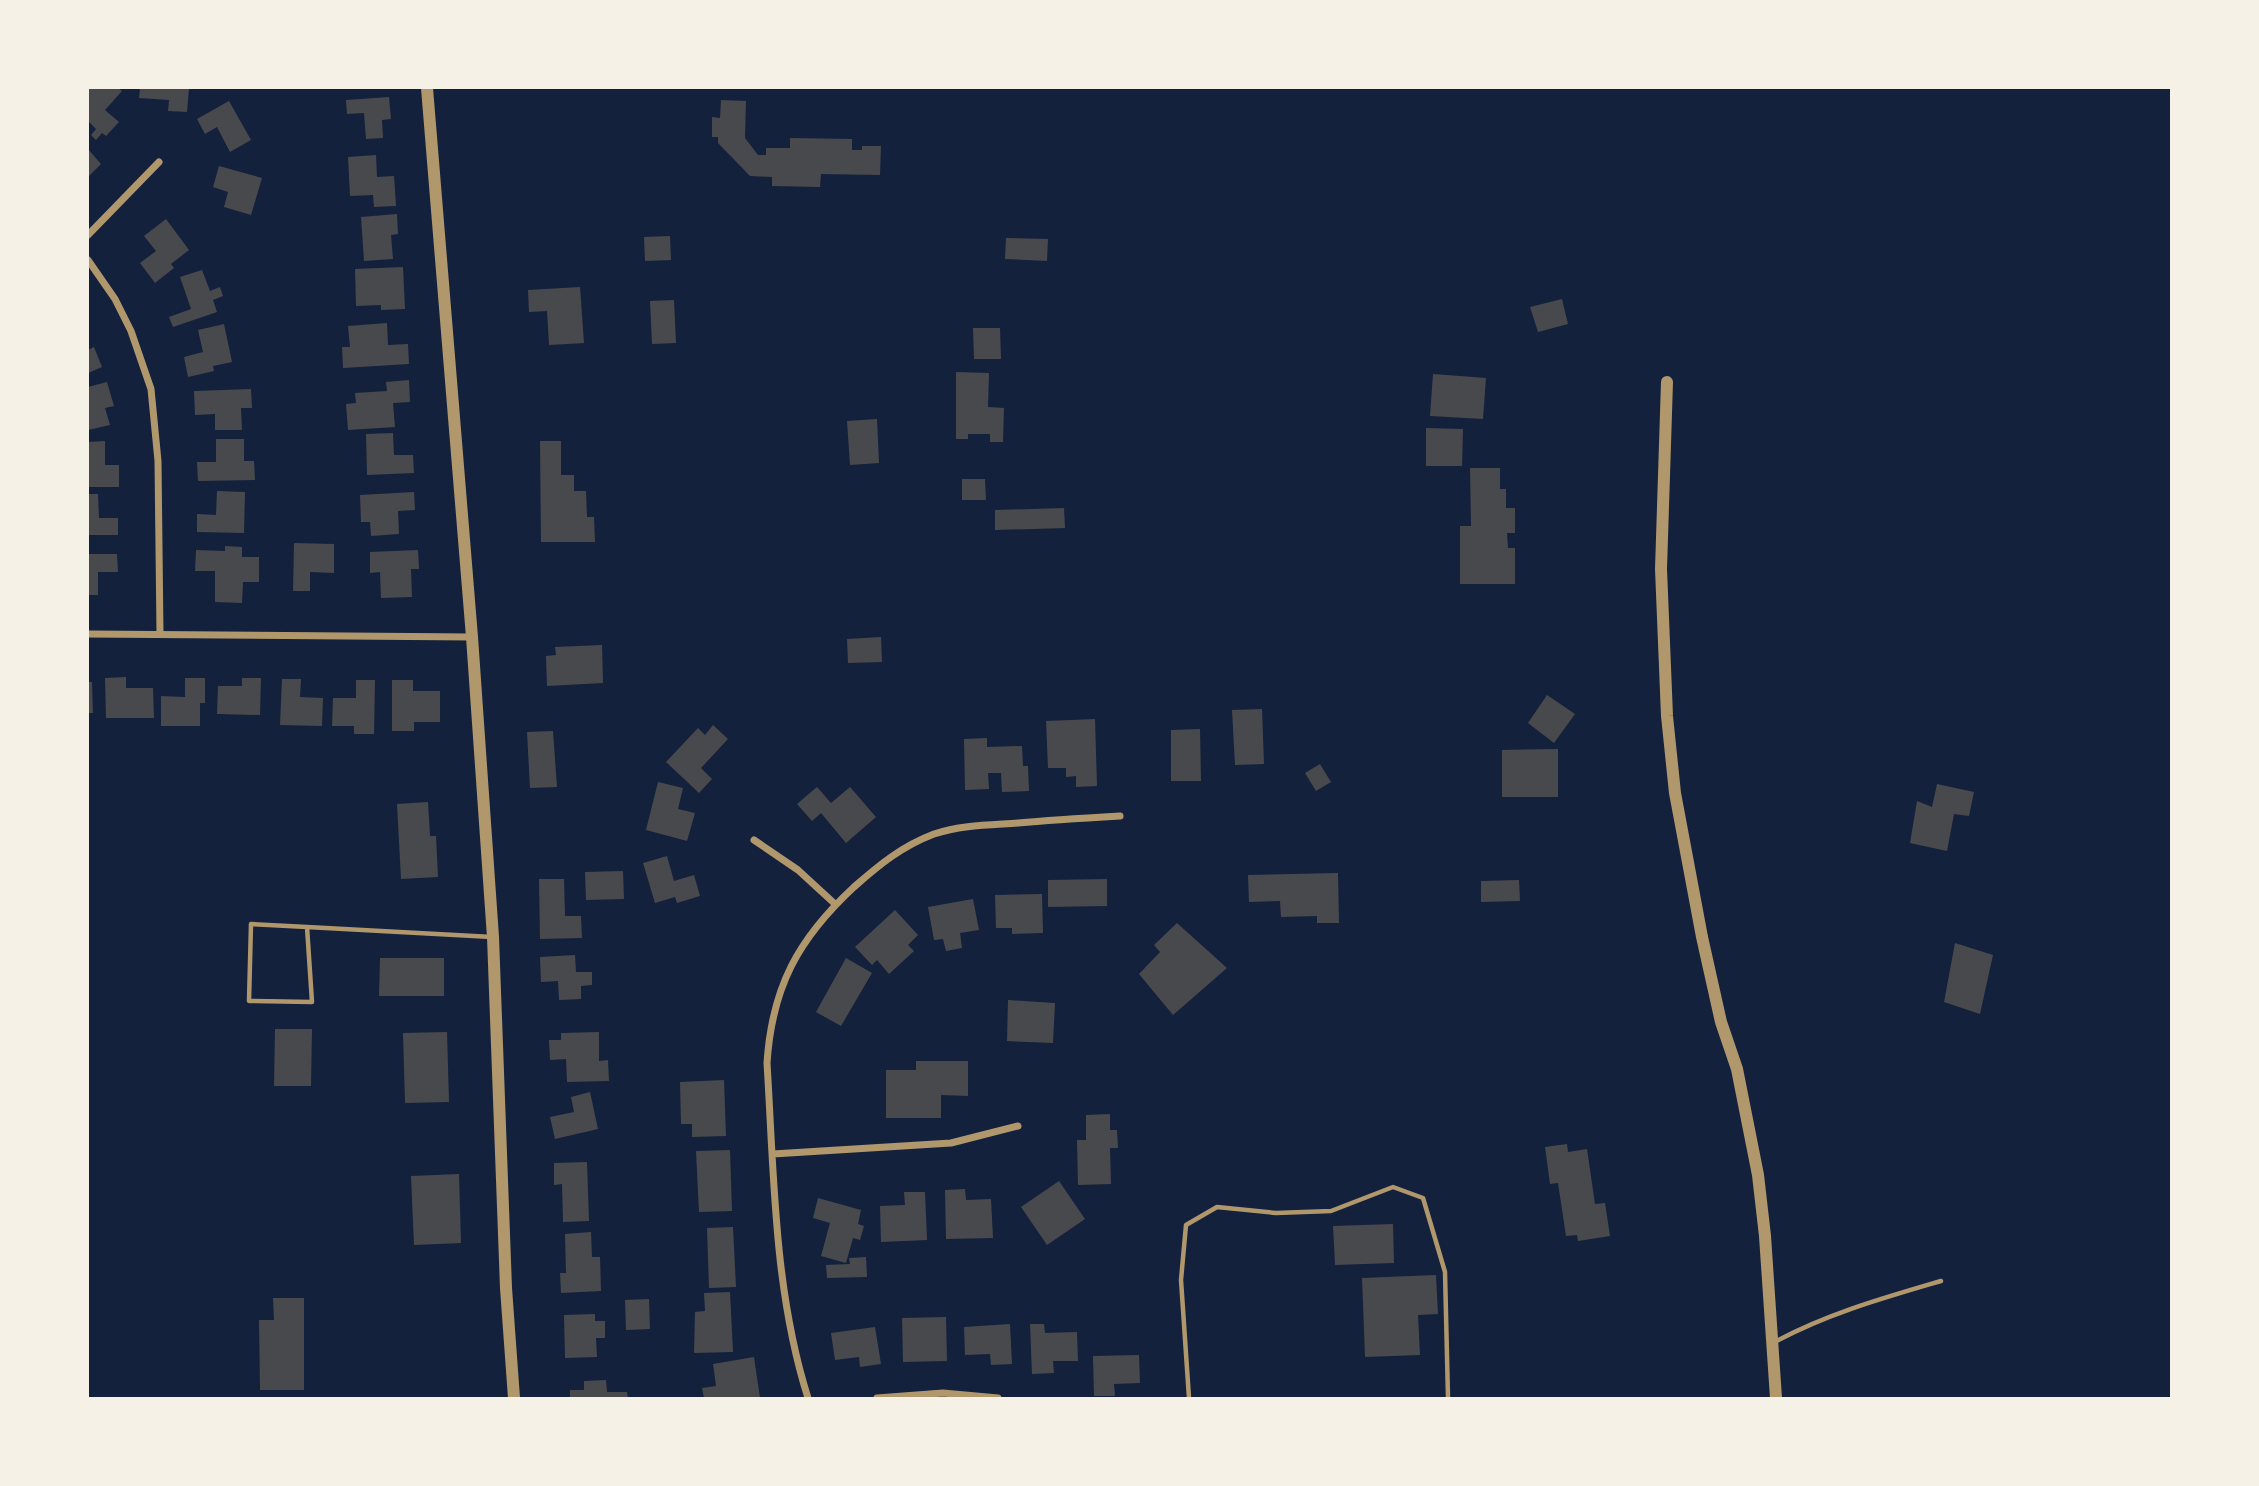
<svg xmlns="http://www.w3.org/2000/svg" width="2259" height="1486" font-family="'Titillium Web',sans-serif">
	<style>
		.building { fill: #48494c }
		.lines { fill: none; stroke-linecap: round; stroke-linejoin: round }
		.service { stroke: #b1986c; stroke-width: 4.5 }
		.minor { stroke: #b1986c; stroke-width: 7 }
		.tertiary { stroke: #b1986c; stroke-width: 12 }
	</style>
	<rect width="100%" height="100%" fill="#14213d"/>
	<path class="building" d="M88,88h30l4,3 -17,19 14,12 -13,14 -4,-3 -6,7 -5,-5 5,-6 -8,-8z
		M140,88h49l-2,24 -19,-1 1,-11 -30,-2z
		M389,97l2,22 -9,1 1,18 -17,1 -2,-26 -17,1 -1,-14z
		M721,100l25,1 -1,37 13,17h8v-7h24v-10l62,1v11h10v-4h19l-1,29 -59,-1 -1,13 -48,-1v-9l-22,-1 -32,-33v-6h-6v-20l8,1z
		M229,101l22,39 -21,12 -13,-25 -12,7 -8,-15z
		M88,149l13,15 -13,13z
		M376,155l1,22 17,-1 2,30 -22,1 -1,-12 -23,1 -2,-39z
		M219,166l43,12 -11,37 -27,-8 4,-15 -15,-5z
		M397,214l1,20 -7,1 2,24 -29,2 -3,-44z
		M166,219l23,31 -18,14 3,4 -19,15 -15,-20 16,-12 -12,-15z
		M670,236l1,24 -26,1 -1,-24z
		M1006,238l42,1 -1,22 -42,-2z
		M403,267l2,42 -24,1v-5l-25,1 -1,-37z
		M202,270l8,21 10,-4 3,9 -10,4 4,12 -44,15 -4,-10 22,-8 -11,-32z
		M580,287l4,56 -35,2 -2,-34 -18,1 -1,-22z
		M1562,299l6,25 -30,8 -8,-25z
		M674,300l2,43 -24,1 -2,-43z
		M387,323l1,22 20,-1 1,20 -66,4 -1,-21h8l-2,-21z
		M224,324l8,38 -19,4 1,5 -26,6 -4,-20 19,-5 -5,-22z
		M973,328h27l1,31h-27z
		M94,347l8,20 -14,6v-23z
		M956,372l33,1 -1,34 16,1 -1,34h-13v-8h-22v5h-12z
		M1433,374l53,4 -3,41 -53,-3z
		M409,380l1,22 -17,1 2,24 -47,3 -2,-26 10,-1 -1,-10 32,-2 -1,-9z
		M107,382l7,24 -9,2 5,17 -22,5v-43z
		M251,389l1,19h-11l1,22h-27v-16l-20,1 -1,-24z
		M877,419l2,44 -29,2 -3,-44z
		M1426,428l37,1 -1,37h-36z
		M393,433l1,22h19l1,18 -47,2 -1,-41z
		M216,439h28v22h10l1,19 -57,1 -1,-19h19z
		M105,441v24h14v22h-31v-45z
		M540,441h21v34h13v16h12l1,26h7l1,25h-54z
		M1470,468h30v21h6v19h9v25h-8l1,15h7v36h-55v-58h11z
		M962,479h23l1,21h-24z
		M217,491l28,1 -1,41 -47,-1v-18l19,1z
		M414,492l1,18 -17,1 1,23 -28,2 -1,-14h-9l-1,-27z
		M88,494h10l1,24h19v17h-30z
		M1064,508l1,20 -70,2v-20z
		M294,543l40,1v29l-24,-1v19h-17z
		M225,546l17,1v10h17v25h-16l-1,21 -27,-1v-31h-20l1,-21 29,1z
		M418,550l1,19h-8l1,28 -31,1 -1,-26 -10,1v-21z
		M88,554h29l1,18h-20v23h-10z
		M881,637l1,25 -34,1 -1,-24z
		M602,645l1,38 -56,3 -1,-30 10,-1 -1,-8z
		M126,677v11h27l1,30h-48l-1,-40z
		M185,678h20v25h-5v23h-39v-30l24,1z
		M242,678h19l-1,37 -43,-1 1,-28h24z
		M282,679h19l-1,18 23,1 -1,28 -42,-1z
		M356,680h19l-1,54h-20v-8h-22l1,-28h23z
		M392,680h21v11h27v31h-26v9h-22z
		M88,682h4l1,31h-5z
		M1547,695l28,19 -21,29 -26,-20z
		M1262,709l2,55 -29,1 -3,-55z
		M1095,719l2,67 -21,1v-11l-10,1v-9h-18l-2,-47z
		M713,725l15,14 -27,29 11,11 -13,14 -33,-31 32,-34 7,7z
		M1200,729l1,52h-30v-51z
		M553,731l4,56 -27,1 -3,-56z
		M987,738v9l35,-1 1,20h5l1,25 -27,1 -1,-19h-13l1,16 -24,1 -1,-51z
		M1558,749v48h-56v-47z
		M1320,764l11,18 -15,9 -11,-18z
		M658,782l25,6 -5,21 17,4 -8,28 -41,-11z
		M1937,784l37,8 -5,24 -15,-2 -7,37 -37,-8 7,-42 15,6z
		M817,787l14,16 19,-16 26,30 -30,26 -25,-30 -9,8 -15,-17z
		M428,802l2,34h6l2,41 -37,2 -4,-75z
		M667,856l7,25 20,-6 6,21 -23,7 -2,-6 -20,6 -12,-40z
		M623,871l1,28 -38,1 -1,-28z
		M1338,873l1,50h-22v-7l-36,1 -1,-16 -31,1 -1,-27z
		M539,879h25l1,37h16l1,22 -42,1z
		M1107,879v27l-59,1v-27z
		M1519,880l1,21 -39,1v-21z
		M1042,894l1,39 -31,1v-6h-16l-1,-33z
		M973,899l6,31 -19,3 2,15 -16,3 -3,-12 -9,1 -6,-33z
		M895,910l23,25 -10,10 6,6 -25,23 -12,-14 -5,5 -17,-18z
		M1177,923l50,45 -54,47 -34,-41 21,-22 -6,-7z
		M1955,943l38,12 -13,59 -36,-12z
		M575,955l1,17h16v13l-11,1v13l-22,1 -1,-19 -17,1 -1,-25z
		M380,958h64v38h-65z
		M846,958l26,15 -31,53 -25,-14z
		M1008,1000l47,3 -2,40 -46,-2z
		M275,1029h37l-1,57h-37z
		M447,1032l2,70 -44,1 -2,-70z
		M599,1032v29l9,-1 1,21 -42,1 -1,-23 -16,1 -1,-20h12v-7z
		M916,1061h52v35l-27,-1v23h-55v-48h30z
		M724,1080l2,56 -34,1v-13h-11l-1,-42z
		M590,1092l8,37 -43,10 -5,-22 24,-5 -3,-15z
		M1110,1114v16h7l1,18h-8l1,36 -33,1 -1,-45h9v-25z
		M1567,1144l1,8 19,-3 8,55 10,-1 5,33 -32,5 -1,-6 -11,1 -8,-53 -8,1 -5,-37z
		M730,1150l2,61 -33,1 -3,-61z
		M587,1162l2,59 -26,1 -1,-38 -8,1v-22z
		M459,1174l2,69 -47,2 -3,-69z
		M1059,1181l26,38 -38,26 -26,-38z
		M965,1189l1,11 25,-1 2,39 -47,1 -1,-49z
		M904,1192h21l2,48 -46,2 -1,-36 25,-1z
		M818,1198l43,12 -3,14 6,2 -4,14 -7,-2 -7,25 -25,-7 9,-33 -17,-5z
		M1393,1224l1,39 -59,2 -2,-39z
		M733,1227l3,60 -27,1 -2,-60z
		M591,1232l1,25h8l1,34 -40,2 -1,-20h6l-1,-39z
		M866,1257l1,20 -40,1 -1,-13 24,-1 -1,-6z
		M1436,1275l2,39 -20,1 2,40 -55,2 -3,-79z
		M730,1292l3,60 -39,1 1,-41 10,-1 -1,-18z
		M273,1298h31v92h-44l-1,-70h15z
		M649,1299l1,30 -24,1 -1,-30z
		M595,1314v7h10v17h-9l1,19 -32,1 -1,-43z
		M946,1317l1,44 -44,1 -1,-44z
		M1010,1324l2,40 -21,1 -1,-11 -25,1 -1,-28z
		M1030,1324h14l1,9 32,-1 1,29h-25l1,12 -22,1z
		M875,1327l6,37 -21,3 -1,-10 -24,3 -4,-27z
		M1139,1355l1,28 -26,1 1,12h-21l-1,-40z
		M754,1357l6,41h-56l-2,-10 14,-2 -3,-22z
		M606,1380l1,12h20l1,6h-58v-8h14v-9z"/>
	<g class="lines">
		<path class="service" d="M307,927l-56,-3 -2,77 63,1 -5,-75 185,10
			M1773,1343c53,-29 110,-45 168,-62
			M1189,1398l-8,-118 5,-55 31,-18 59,6 55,-2 62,-24 30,11 22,74 3,126"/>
		<path class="minor" d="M88,235l71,-73
			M88,260l27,39 16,32 20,58 7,72 2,173
			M88,634l384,3
			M754,840l44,30 37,34
			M773,1154l178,-11 67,-17
			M808,1398c-34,-107 -34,-223 -41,-335 5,-76 31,-124 87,-176 25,-22 48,-41 80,-53 27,-9 56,-9 84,-11 34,-3 68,-5 102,-7
			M877,1398l66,-5 55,5"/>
		<path class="tertiary" d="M427,88l45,549 21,300 13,351 8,110
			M1667,382l-6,187 6,147 8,77 27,144 19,85 16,47 21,106 7,61 11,162"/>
	</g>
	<rect width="2259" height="1486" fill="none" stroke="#f6f1e7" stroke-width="178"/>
</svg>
